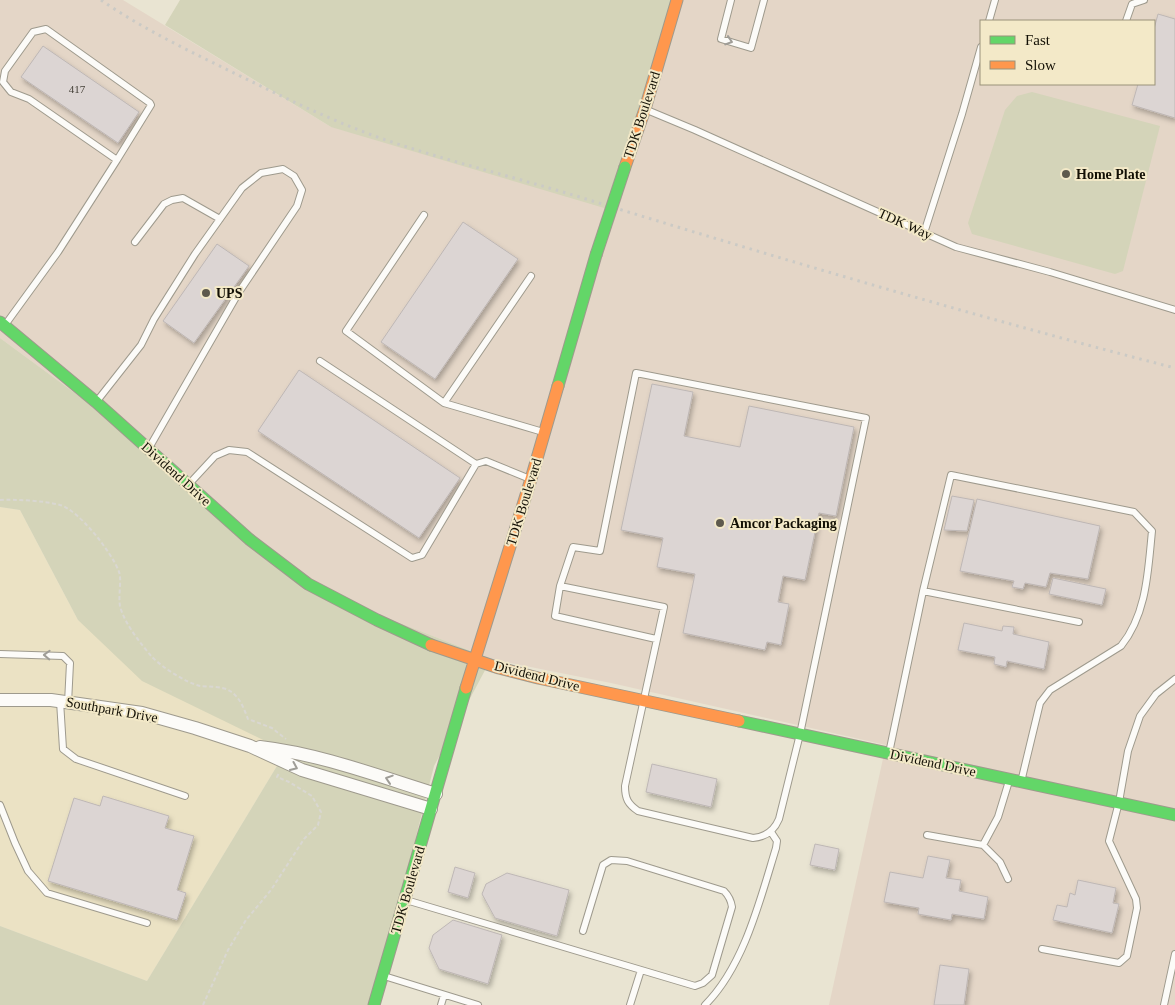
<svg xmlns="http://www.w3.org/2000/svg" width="1175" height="1005" font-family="'Times New Roman',serif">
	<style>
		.built { fill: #ebe2c4 }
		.industrial { fill: #e4d6c7; fill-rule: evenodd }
		.green { fill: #d4d4b9 }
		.building { fill: #dcd5d3; stroke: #beb7b5; filter: url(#shadow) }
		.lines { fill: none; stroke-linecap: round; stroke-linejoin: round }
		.lane-casing { stroke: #9e9a8d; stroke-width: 8 }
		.street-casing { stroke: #9e9a8d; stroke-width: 14 }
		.fast-casing { stroke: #9e9a8d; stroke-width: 13 }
		.slow-casing { stroke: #9e9a8d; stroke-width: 13 }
		.path { stroke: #d9d7d1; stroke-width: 2; stroke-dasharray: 4 2.5; stroke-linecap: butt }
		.lane { stroke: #fcfbf8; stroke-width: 6 }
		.street { stroke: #fcfbf8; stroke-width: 12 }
		.fast { stroke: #63d668; stroke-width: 11 }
		.slow { stroke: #ff974d; stroke-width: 11 }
		.rail { stroke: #cbcac5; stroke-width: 3; stroke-dasharray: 2.5 5; stroke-linecap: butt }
		.fast-bridge-casing { stroke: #9e9a8d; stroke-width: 13; stroke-linecap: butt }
		.fast-bridge { stroke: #63d668; stroke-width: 11 }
		.oneway { stroke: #9f9d97 }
		.poi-dot { fill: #5e5a4d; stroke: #f3e9c8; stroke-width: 2 }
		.labels { text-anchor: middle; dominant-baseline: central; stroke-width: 4; stroke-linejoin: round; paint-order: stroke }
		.number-label { font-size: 11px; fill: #454138 }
		.street-label { font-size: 14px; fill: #131005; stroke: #f3e9c8 }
		.poi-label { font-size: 14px; font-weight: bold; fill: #131005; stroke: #f3e9c8; text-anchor: start }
	</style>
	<defs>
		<filter id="shadow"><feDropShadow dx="2" dy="3.5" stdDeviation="2.5" flood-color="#0004"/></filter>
	</defs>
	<rect width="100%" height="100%" fill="#e9e4d2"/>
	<path class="built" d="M0,507l20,3 58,110 208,131 -139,230 -147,-55z"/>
	<path class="industrial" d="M0,0h123l208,127 341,-127h503v1005h-346l57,-260 -275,-62 -120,-24 -172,-68 -138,-120 -181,-133zM981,21h173v63h-173z"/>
	<path class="green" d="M180,0h492l-61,210 -280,-83 -166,-102z
		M1032,92l128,34 -37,145 -8,3 -143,-40 -4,-11 37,-113 12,-14z
		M0,338l181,133 138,120 172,68 -57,107 -61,239h-373v-79l147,55 139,-230 -144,-70 -64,-61 -58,-110 -20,-3z"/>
	<path class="building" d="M1158,14l17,5v99l-43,-13 6,-21h16v-55z
		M43,46l96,66 -21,31 -97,-66z
		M463,222l55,37 -83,120 -54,-37z
		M217,244l32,22 -55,77 -31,-22z
		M299,370l161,108 -41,60 -161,-107z
		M652,384l41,8 -9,44 56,11 9,-41 105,21 -18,89 -17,-3 -14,67 -22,-4 -5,26 11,2 -8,41 -14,-3 -2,8 -82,-17 12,-59 -38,-7 6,-29 -42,-8z
		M952,496l22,4 -7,31 -23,-1z
		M977,499l123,27 -12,53 -38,-6 -4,14 -21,-4 -2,6 -11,-2 2,-6 -54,-10z
		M1053,578l53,11 -4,16 -53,-11z
		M964,623l38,8 1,-5 11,1 -1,7 36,8 -5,27 -37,-8 -1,6 -12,-3 1,-7 -37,-7z
		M652,764l65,15 -6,28 -65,-15z
		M103,796l66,20 -4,12 29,8 -17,54 9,3 -9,27 -129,-39 26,-83 26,8z
		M815,844l24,5 -4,21 -25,-5z
		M928,856l22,4 -4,18 15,2 -2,11 29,6 -4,22 -32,-5 -1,6 -33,-6 1,-6 -35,-6 6,-30 33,6z
		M455,867l20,6 -7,25 -20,-6z
		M507,873l62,17 -12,46 -62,-18 -13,-24 4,-10z
		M1078,880l38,8 -3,15 6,1 -7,29 -59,-13 4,-15 10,2 3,-14 5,2z
		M453,920l49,15 -14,49 -49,-15 -10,-21 4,-13z
		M940,965l29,4 -5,36h-30z"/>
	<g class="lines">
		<g class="lane-casing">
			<path id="lane" d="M731,0l-10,39 30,9 13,-48
				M989,21l6,-21
				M1126,21l6,-17 12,-4
				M647,110l48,20 261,117 94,25 125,38
				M424,215l-78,116 98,72
				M924,233l38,-119 19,-67
				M135,242l29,-38 8,-4 11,-2 37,21
				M531,276l-87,127 99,29
				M5,325l53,-73 59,-92 -88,-61 -18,-7 -8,-10 2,-11 28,-39 13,-3 104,74 1,2 -34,55
				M320,361l156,103
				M97,401l44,-56 13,-26 41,-65 47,-66 19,-15 22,-4 11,7 8,14 -5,16 -58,86 -90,156
				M190,483l25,-27 14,-6 18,2 165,106 10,-3 54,-91 10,-3 44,18
				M560,586l13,-39 27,4 36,-178 230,45 -66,316 -21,85c-5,12 -13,18 -26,19l-115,-27c-10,-7 -13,-12 -13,-25l39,-179 -104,-21 -5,30 101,23
				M923,591l156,31
				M0,654l63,2 7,7 -2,40
				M60,701l3,48 13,10 109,37
				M889,753l34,-162 28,-116 183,37 18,19c-4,39 -5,83 -31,115l-71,44 -10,13 -19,79
				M0,805l15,38 13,28 19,22 100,30
				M927,835l56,10 15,-28 11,-36
				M983,845l17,17 8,17
				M406,900l289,86 8,-3 9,-8 20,-68c-1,-7 -3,-11 -8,-16l-97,-30 -16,-1 -8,5 -20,66
				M1042,949l77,14 8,-7 10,-48 -1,-9 -27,-58 10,-39 9,-51 12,-35 16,-22 19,-15
				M384,976l94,29
				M441,1005l3,-10
				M630,1005l11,-35
				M705,1005c39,-39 55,-105 71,-157l1,-7 -6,-9
				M1164,1005l11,-51"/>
		</g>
		<g class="street-casing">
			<path id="street" d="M0,700h51l91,13 53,15 55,18 52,24 129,39
				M260,747c60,7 118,29 176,47"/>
		</g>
		<g class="fast-casing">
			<path id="fast" d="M0,322l96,80 153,137 59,45 69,36 54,25
				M558,386l38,-131
				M739,721l436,94
				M374,1005l92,-317"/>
		</g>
		<g class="slow-casing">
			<path id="slow" d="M625,167l20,-58 32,-109
				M431,645l68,23 39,10 201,43
				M466,688l65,-209 27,-93"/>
		</g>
		<path class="path" d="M0,500c14,-1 47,1 60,5 19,5 53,49 59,67 3,7 -1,24 1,34 4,17 21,38 32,51 11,11 33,25 48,29 9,1 23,0 30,5 10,6 14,18 18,28l24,9 14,11
			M203,1005l25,-55 18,-30 25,-30 33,-51 14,-14 3,-13 -9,-16 -23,-14 -12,-5 2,-4"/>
		<use href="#lane" class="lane"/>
		<use href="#street" class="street"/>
		<use href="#fast" class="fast"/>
		<use href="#slow" class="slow"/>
		<path class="rail" d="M101,0c42,29 90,52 135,74 49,24 96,47 147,65 67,23 136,39 203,60 195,60 391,118 589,169"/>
		<g class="fast-bridge-casing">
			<path id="fast-bridge" d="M596,255l29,-88"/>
		</g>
		<use href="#fast-bridge" class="fast-bridge"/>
	</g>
	<defs><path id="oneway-chevron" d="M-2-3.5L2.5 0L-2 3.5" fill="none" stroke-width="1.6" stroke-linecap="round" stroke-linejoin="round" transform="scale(1.25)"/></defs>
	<g class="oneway">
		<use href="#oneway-chevron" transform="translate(729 41) rotate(18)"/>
		<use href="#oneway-chevron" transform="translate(47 655) rotate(-178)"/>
		<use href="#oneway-chevron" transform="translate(294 767) rotate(24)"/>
		<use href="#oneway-chevron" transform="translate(389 779) rotate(-162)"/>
	</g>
	<g class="poi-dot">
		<circle cx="1066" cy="174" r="5"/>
		<circle cx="206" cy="293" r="5"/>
		<circle cx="720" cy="523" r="5"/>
	</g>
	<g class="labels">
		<g class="number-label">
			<text x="77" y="89">417</text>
		</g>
		<g class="street-label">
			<text transform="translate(642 115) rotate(-72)">TDK Boulevard</text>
			<text transform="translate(905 224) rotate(24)">TDK Way</text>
			<text transform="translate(176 474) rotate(42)">Dividend Drive</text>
			<text transform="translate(524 502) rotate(-73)">TDK Boulevard</text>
			<text transform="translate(537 676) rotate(14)">Dividend Drive</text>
			<text transform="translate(112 710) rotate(10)">Southpark Drive</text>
			<text transform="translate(933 763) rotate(12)">Dividend Drive</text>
			<text transform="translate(408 890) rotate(-74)">TDK Boulevard</text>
		</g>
		<g class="poi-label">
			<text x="1076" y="174">Home Plate</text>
			<text x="216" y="293">UPS</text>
			<text x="730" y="523">Amcor Packaging</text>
		</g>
	</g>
	<rect x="980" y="20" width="175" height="65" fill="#f3e9c8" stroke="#99927a"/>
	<rect x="990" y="36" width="25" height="8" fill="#63d668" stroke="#99927a"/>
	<text x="1025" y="45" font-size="15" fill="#131005">Fast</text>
	<rect x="990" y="61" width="25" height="8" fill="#ff974d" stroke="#99927a"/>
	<text x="1025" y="70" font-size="15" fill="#131005">Slow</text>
</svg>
